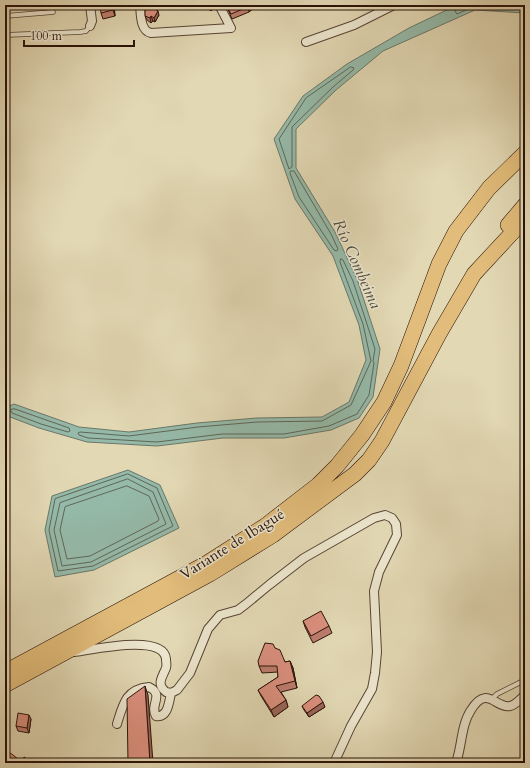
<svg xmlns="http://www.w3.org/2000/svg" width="530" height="768" font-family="Cardo,serif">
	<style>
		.water { fill: #95baa9; stroke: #6a7769 }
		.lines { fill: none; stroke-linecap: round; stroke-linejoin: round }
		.shore { stroke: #5f6658; stroke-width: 1 }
		.lane-casing { stroke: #574433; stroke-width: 5.5 }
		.street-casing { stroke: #574433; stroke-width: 10 }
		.highway-casing { stroke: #291208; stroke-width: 16 }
		.lane { stroke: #ece6ce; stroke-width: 4 }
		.street { stroke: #ece6ce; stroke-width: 8 }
		.highway { stroke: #e1bc7a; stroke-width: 15 }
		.wall { fill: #bd7c6d; stroke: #291208 }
		.shaded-wall { fill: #9a6559; stroke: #291208 }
		.building { fill: #dc907f; stroke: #291208 }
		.labels { text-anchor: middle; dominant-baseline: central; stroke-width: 3; stroke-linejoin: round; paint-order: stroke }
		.street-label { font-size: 15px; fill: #291208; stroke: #ece6ce }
		.water-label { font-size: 16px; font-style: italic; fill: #4f4d40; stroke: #ece6ce }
	</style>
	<rect width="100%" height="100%" fill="#e2d8b4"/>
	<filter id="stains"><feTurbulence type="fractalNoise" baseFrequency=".005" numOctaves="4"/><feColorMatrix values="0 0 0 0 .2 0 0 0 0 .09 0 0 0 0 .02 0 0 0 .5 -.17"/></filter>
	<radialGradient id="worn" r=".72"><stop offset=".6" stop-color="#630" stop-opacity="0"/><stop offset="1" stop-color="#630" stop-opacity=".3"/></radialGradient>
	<path class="water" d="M472,5h53v8l-50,-3 -92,41 -47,39 -40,39v39l39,64 22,47 23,70 -7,48 -14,21 -28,12 -47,8h-61l-66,8 -70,-4 -48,-14 -34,-13v-7l9,-4 65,23 50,5 68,-9 60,-5 65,-1 27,-15 17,-42 -7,-35 -26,-69 -38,-57 -21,-60 29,-43 44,-32 62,-36 46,-22z
		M128,470l32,15 19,43 -85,42 -39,7 -10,-47 7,-34z"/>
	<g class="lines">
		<path class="shore" d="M457,5l-2,6 2,3 18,-8 50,4
			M351,67l3,1 -1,2 -20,17 -41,40v40l-3,2 -10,-30 27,-41z
			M291,171h3l37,63 7,15 -1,2 -3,-1 -35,-53 -9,-24z
			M341,259l2,1 10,21 22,68 -2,12 1,2 -5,32 -12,19 -28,12 -45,8h-62l-65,8 -69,-4 -9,-3 -1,-2 2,-1 49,4 69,-9 59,-5 65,-1 29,-16 20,-44 -8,-37 -23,-62z
			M12,409h3l54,19 1,3 -2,1 -27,-8 -29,-11 -1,-2z
			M128,474l29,14 16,38 -80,40 -35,5 -9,-41 6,-31z
			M128,479l25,13 13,32 -75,38 -29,4 -8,-36 6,-27z
			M127,486l22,10 10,23 -1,2 -68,35 -23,3 -7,-29 5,-23z"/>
		<g class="lane-casing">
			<path id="lane" d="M5,16l48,-4
				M5,35l75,-3 6,-1 4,-5
				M492,699l5,-5 28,-14"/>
		</g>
		<g class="street-casing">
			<path id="street" d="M140,5c1,9 0,26 11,28l80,-5 -12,-23
				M90,26l2,-5 -2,-16
				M306,42l48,-17 40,-20
				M74,652c17,-2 90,-19 92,7 0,3 1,6 0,9 -4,10 -10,16 0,24l5,1 6,-3 13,-17 18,-44 12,-14 18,-5 8,-6 23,-19 35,-27 70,-40 11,-3 7,3 4,6 1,11 -18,37 -5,19 3,61 -2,21 -3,16 -21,37 -17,37
				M117,724c6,-20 9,-35 32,-37 16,8 0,18 7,29 12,2 13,-14 15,-23
				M456,763c6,-17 5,-38 15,-53 16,-26 25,-1 39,-4 6,-1 11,-8 15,-11"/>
		</g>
		<g class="highway-casing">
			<path id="highway" d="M508,225l17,-20
				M5,672l202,-109 58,-37 53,-41 19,-19 25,-31 22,-33 17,-36 38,-102 17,-33 33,-43 36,-35
				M5,685l205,-111 63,-39 82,-61 14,-14 13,-19 57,-107 35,-60 51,-55"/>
		</g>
		<use href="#lane" class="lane"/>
		<use href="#street" class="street"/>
		<use href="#highway" class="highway"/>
	</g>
	<path class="wall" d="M114,5l1,11 -12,3 -2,-6z
		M164,5h7l-1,4z
		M204,5h10v2l-3,4z
		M230,5h27l-8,7 -17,7 -5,-12z
		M159,15l-4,7 -2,-1 -2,2 -4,-3 -2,-4z
		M303,621l26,5 3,7 -19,10 -8,-16z
		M275,648l10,14 5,-1 3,7 4,20 -16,4 5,8 2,7 -14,10 -13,-21 -3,-6 20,-13v-5l-16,1 -3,-7z
		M302,706l23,1 -16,10 -5,-7z
		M31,719l-2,14 -11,-2 -2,-5z"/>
	<path class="shaded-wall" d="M112,5h2l1,11 -2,-6z
		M212,5h2v2l-3,4 -1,-4z
		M250,5h7l-8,7 -1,-5z
		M158,11l1,4 -4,7 -1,-4z
		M151,16l2,5 -2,2 -1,-5z
		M5,176l2,5 -2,3z
		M290,661l3,7 4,20 -2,-7z
		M145,686l3,9 5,68h-3z
		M286,700l2,7 -14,10 -3,-7z
		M323,702l2,5 -16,10 -2,-4z
		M29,715l2,4 -2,14 -2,-5z"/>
	<path class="building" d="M100,5h12l1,5 -12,3z
		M148,5l10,6 -4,7 -3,-2 -1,2 -5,-2v-5z
		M207,5h5l-2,2z
		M230,5h20l-2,2 -17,7 -4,-7z
		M321,611l8,15 -18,10 -8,-15z
		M265,643l8,1 2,4 5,2 5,12 5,-1 5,20 -19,5 10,14 -15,10 -13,-20 20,-13 -1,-11h-18l-1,-5z
		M145,686l5,77h-22l-1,-64z
		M316,695l3,1 4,6 -16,11 -5,-7z
		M18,713l11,2 -2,13 -11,-2z
		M9,752l13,10 2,-5 9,6h-28v-6z"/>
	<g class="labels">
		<g class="street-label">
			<text transform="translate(232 544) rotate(-32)">Variante de Ibagué</text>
		</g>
		<g class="water-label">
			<text transform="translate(357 264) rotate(66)">Río Combeima</text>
		</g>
	</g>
	<rect width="530" height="768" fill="none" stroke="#e2d8b4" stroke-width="20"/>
	<rect x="6" y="6" width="518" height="756" fill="none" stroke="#291208" stroke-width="2"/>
	<rect x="10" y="10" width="510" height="748" fill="none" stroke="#291208"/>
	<path d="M24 40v6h110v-6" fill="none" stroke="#291208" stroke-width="2"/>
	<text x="30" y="40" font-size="12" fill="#291208" stroke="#ece6ce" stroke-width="3" paint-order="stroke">100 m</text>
	<rect width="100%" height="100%" filter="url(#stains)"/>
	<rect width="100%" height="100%" fill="url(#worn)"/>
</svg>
